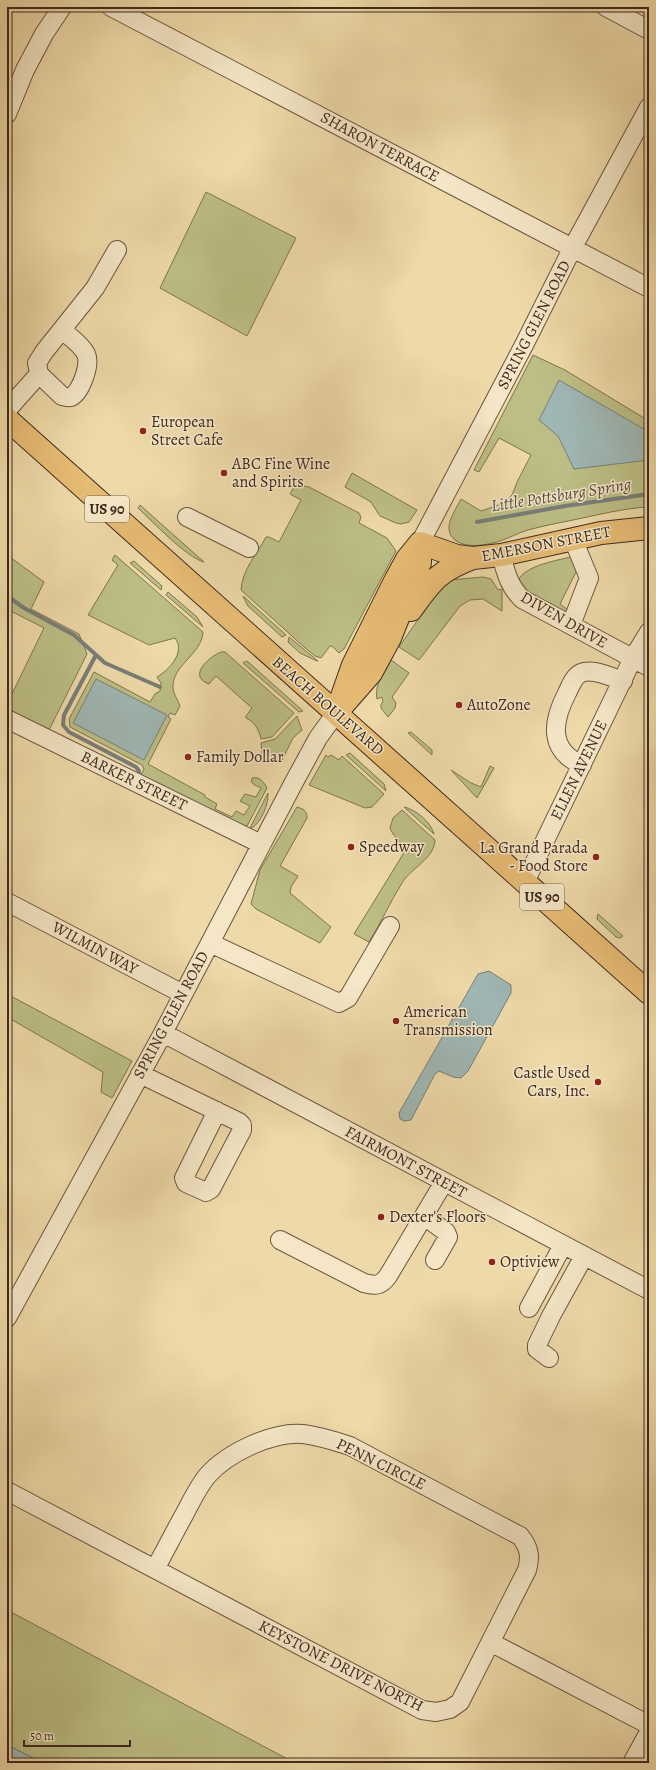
<svg xmlns="http://www.w3.org/2000/svg" width="656" height="1770" font-family="Alegreya,serif">
	<style>
		.green { fill: #bcbe85; stroke: #7e7452 }
		.water { fill: #9fb7b4; stroke: #797e78 }
		.lines { fill: none; stroke-linecap: round; stroke-linejoin: round }
		.stream { stroke: #797e78; stroke-width: 4 }
		.minor-casing { stroke: #6b5540; stroke-width: 20 }
		.major-casing { stroke: #3f291e; stroke-width: 24 }
		.highway-casing { stroke: #3f291e; stroke-width: 24 }
		.minor { stroke: #f4e6c6; stroke-width: 18 }
		.major { stroke: #e7bc74; stroke-width: 22 }
		.highway { stroke: #e7bc74; stroke-width: 22 }
		.poi-dot { fill: #8f2418; stroke: #f4e6c6; stroke-width: 1.5 }
		.labels { text-anchor: middle; dominant-baseline: central; stroke-width: 3; stroke-linejoin: round; paint-order: stroke }
		.shield { fill: #f4e6c6; stroke: #756250; stroke-width: 1 }
		.shield-label { font-size: 15px; font-weight: bold; fill: #3f291e }
		.street-label { font-size: 16px; fill: #3f291e; stroke: #f4e6c6 }
		.poi-label { font-size: 16px; fill: #3f291e; stroke: #f4e6c6; text-anchor: start }
		.water-label { font-size: 17px; font-style: italic; fill: #574c44; stroke: #f4e6c6 }
	</style>
	<rect width="100%" height="100%" fill="#eed9a8"/>
	<filter id="stains"><feTurbulence type="fractalNoise" baseFrequency=".005" numOctaves="4"/><feColorMatrix values="0 0 0 0 .2 0 0 0 0 .09 0 0 0 0 .02 0 0 0 .5 -.17"/></filter>
	<radialGradient id="worn" r=".72"><stop offset=".6" stop-color="#630" stop-opacity="0"/><stop offset="1" stop-color="#630" stop-opacity=".3"/></radialGradient>
	<path class="green" d="M206,192l90,46 -49,98 -87,-48z
		M533,355l32,15 84,51v86c-25,1 -51,8 -76,13 -15,3 -30,6 -45,10 -13,4 -26,12 -40,14 -10,2 -24,3 -33,-4 -14,-11 0,-29 6,-41l20,12 23,-8 8,-8 6,-15 13,-25 -32,-17 -20,34 -5,-2z
		M352,473l65,37 -8,12 -8,2 -5,-1 -16,-7 -9,-14 -26,-15z
		M299,485l10,2 50,26 2,4 -2,6 28,15 9,13 -52,98 -5,4 -7,-7h-2l-9,12 -6,-2 -11,-9 -63,-57c1,-20 16,-36 25,-53h3l10,5 22,-42 -11,-6 4,-7z
		M140,505l64,57c-18,-5 -51,-40 -66,-54z
		M7,555l37,27 -13,27 48,25 8,20 -39,78 -41,-20v-8l37,-76 -37,-19z
		M115,555l88,77c-1,23 -32,33 -30,57 1,6 5,11 7,17l-5,9 -5,-2 -2,4 3,2 -23,45 57,31v2l12,7 -2,5 17,8 4,-6 8,4 6,-9 -10,-5 5,-7 11,3 5,-9c-5,-3 -11,-3 -9,-10 7,-2 12,4 15,10l-20,38 -23,-5 -86,-41 6,-11 -2,-4 -72,-38 -1,-8 25,-47 56,30 5,-8 5,-3 1,-8 -4,-6c12,-7 29,-25 18,-39l-26,7 -61,-30 30,-50 -6,-5z
		M575,556l2,14 -17,34 8,6 -2,6 -41,-22 -7,-13c6,-16 42,-21 57,-25z
		M134,561l28,25 -1,4 -31,-27z
		M483,577l8,2 7,11 4,-1v22l-19,-12 -13,1 -10,6 -41,54 -20,-13 35,-50 15,-17z
		M168,592l29,25 6,10 -37,-32z
		M243,596l43,39 -4,2 -34,-31z
		M289,637l29,24h-1l-17,-8 -12,-11z
		M221,652h4l69,61 -22,24 -11,2c-2,-9 -6,-17 -15,-21v-2l6,-8 -36,-32 -7,8c-22,-8 0,-27 12,-32z
		M391,660l18,13 -17,24 4,6 -1,5 -7,9 -7,-9v-4l2,-2 -1,-5 -5,2c-3,-14 7,-28 14,-39z
		M247,661l56,50 -4,1 -56,-49z
		M297,716l5,14 -9,8 -11,22 -11,-1 -9,-5 -1,-11 14,-4z
		M411,732l21,18v5l-24,-22z
		M350,753l34,31 2,7 -40,-36z
		M326,755l2,2 3,-2 8,5 3,-4 42,38 -12,13 -7,1 -56,-23z
		M490,766l4,2 -17,30 -26,-28 20,13 10,4z
		M268,793c1,11 -7,29 -16,35h-2z
		M297,807c6,2 10,3 10,11l-27,48 18,10 -7,11 -1,6 41,34 -11,16 -64,-34 -5,-5 9,-34z
		M404,807c11,2 27,15 30,27z
		M402,810l33,30c-1,19 -24,28 -33,43 -12,19 -21,40 -33,59l-15,-8 51,-83c-3,-10 -12,-14 -15,-23l3,-10z
		M598,914l25,22 -3,2 -4,-1 -19,-18z
		M7,994l125,67 -20,37 -11,-6 2,-20 -96,-55z
		M7,1610l288,153h-247l-13,-4 -28,-14z"/>
	<path class="water" d="M559,380l90,52v28l-75,9 -16,-33 -19,-16z
		M96,679l71,36 -23,45 -71,-37z
		M489,971l22,14v8l-43,78 -7,7 -8,-1 -14,-6 -4,3 -24,46 -7,1 -4,-2 -1,-6 79,-139z
		M7,1745l28,14 13,4h-41z"/>
	<g class="lines">
		<path class="stream" d="M477,522l88,-16 84,-12
			M7,596l17,12 50,27 31,28 55,24
			M96,655l-32,60 -1,10 6,7 67,35 3,4 -1,5"/>
		<g class="minor-casing">
			<path id="minor" d="M111,7l538,281
				M606,7l43,23
				M7,114l18,-44 19,-36 18,-27
				M39,374l23,22c3,1 6,2 9,1 10,-5 20,-33 15,-43 -5,-10 -16,-17 -24,-24
				M7,410l32,-36 -2,-11 7,-11 51,-64 22,-38
				M187,517l62,31
				M420,543l105,-200 48,-96 76,-140
				M501,555c5,18 8,31 21,44l127,68
				M571,625l18,-47 -16,-39
				M7,719l254,125
				M582,765c-34,-15 -30,-43 -15,-72 3,-6 7,-17 14,-20 12,-5 30,4 42,8
				M525,882l108,-224 16,-26
				M7,902l176,92
				M210,943l129,60 9,-5 42,-72
				M163,1033l486,257
				M140,1074l99,48 3,3v5l-31,59 -5,3 -20,-9 -2,-5 33,-67
				M424,1216l22,16 2,5 -13,23
				M280,1240l84,43c11,3 17,3 24,-7l56,-94
				M529,1308l34,-63
				M7,1318l156,-285 130,-249 25,-46 18,-25
				M549,1358l-12,-9v-4l14,-29 33,-60
				M7,1491l415,219 14,2 14,-3 10,-7 67,-132c4,-14 2,-23 -7,-34l-170,-90c-15,-5 -31,-10 -47,-12 -30,-3 -76,19 -96,42 -9,11 -16,26 -23,39 -10,18 -19,36 -29,54
				M492,1643l157,82
				M632,1763l17,-31"/>
		</g>
		<g class="major-casing">
			<path id="major" d="M420,543l37,13 16,2 28,-3 100,-22 48,-5
				M411,610c21,-29 27,-39 62,-52
				M340,702l13,-37 43,-86 11,-20 13,-16
				M336,713l35,-40 19,-35 30,-75v-20"/>
		</g>
		<g class="highway-casing">
			<path id="highway" d="M7,419l642,574"/>
		</g>
		<use href="#minor" class="minor"/>
		<use href="#major" class="major"/>
		<use href="#highway" class="highway"/>
	</g>
	<g class="poi-dot">
		<circle cx="143" cy="431" r="4"/>
		<circle cx="224" cy="473" r="4"/>
		<circle cx="459" cy="705" r="4"/>
		<circle cx="188" cy="757" r="4"/>
		<circle cx="351" cy="847" r="4"/>
		<circle cx="596" cy="857" r="4"/>
		<circle cx="396" cy="1021" r="4"/>
		<circle cx="598" cy="1082" r="4"/>
		<circle cx="381" cy="1217" r="4"/>
		<circle cx="492" cy="1262" r="4"/>
	</g>
	<g class="labels">
		<g class="shield">
			<rect x="85" y="496" width="44" height="26" rx="3"/>
			<rect x="520" y="884" width="44" height="26" rx="3"/>
		</g>
		<g class="shield-label">
			<text x="107" y="509">US 90</text>
			<text x="542" y="897">US 90</text>
		</g>
		<g class="street-label">
			<text transform="translate(380 147) rotate(28)">SHARON TERRACE</text>
			<text transform="translate(534 325) rotate(-63)">SPRING GLEN ROAD</text>
			<text transform="translate(546 544) rotate(-11)">EMERSON STREET</text>
			<text transform="translate(564 620) rotate(30)">DIVEN DRIVE</text>
			<text transform="translate(328 706) rotate(41)">BEACH BOULEVARD</text>
			<text transform="translate(579 770) rotate(-64)">ELLEN AVENUE</text>
			<text transform="translate(134 781) rotate(26)">BARKER STREET</text>
			<text transform="translate(95 948) rotate(28)">WILMIN WAY</text>
			<text transform="translate(171 1015) rotate(-62)">SPRING GLEN ROAD</text>
			<text transform="translate(406 1162) rotate(28)">FAIRMONT STREET</text>
			<text transform="translate(381 1464) rotate(26)">PENN CIRCLE</text>
			<text transform="translate(341 1666) rotate(27)">KEYSTONE DRIVE NORTH</text>
		</g>
		<g class="poi-label">
			<text x="151" y="422">European<tspan x="151" dy="18">Street Cafe</tspan></text>
			<text x="232" y="464">ABC Fine Wine<tspan x="232" dy="18">and Spirits</tspan></text>
			<text x="467" y="705">AutoZone</text>
			<text x="196" y="757">Family Dollar</text>
			<text x="359" y="847">Speedway</text>
			<text x="588" y="848" text-anchor="end">La Grand Parada<tspan x="588" dy="18">- Food Store</tspan></text>
			<text x="404" y="1012">American<tspan x="404" dy="18">Transmission</tspan></text>
			<text x="590" y="1073" text-anchor="end">Castle Used<tspan x="590" dy="18">Cars, Inc.</tspan></text>
			<text x="389" y="1217">Dexter's Floors</text>
			<text x="500" y="1262">Optiview</text>
		</g>
		<g class="water-label">
			<text transform="translate(561 495) rotate(-9)">Little Pottsburg Spring</text>
		</g>
	</g>
	<rect width="656" height="1770" fill="none" stroke="#eed9a8" stroke-width="24"/>
	<rect x="8" y="8" width="640" height="1754" fill="none" stroke="#3f291e" stroke-width="2"/>
	<rect x="12" y="12" width="632" height="1746" fill="none" stroke="#3f291e"/>
	<path d="M24 1740v6h106v-6" fill="none" stroke="#3f291e" stroke-width="2"/>
	<text x="30" y="1740" font-size="12" fill="#3f291e" stroke="#f4e6c6" stroke-width="3" paint-order="stroke">50 m</text>
	<rect width="100%" height="100%" filter="url(#stains)"/>
	<rect width="100%" height="100%" fill="url(#worn)"/>
</svg>
